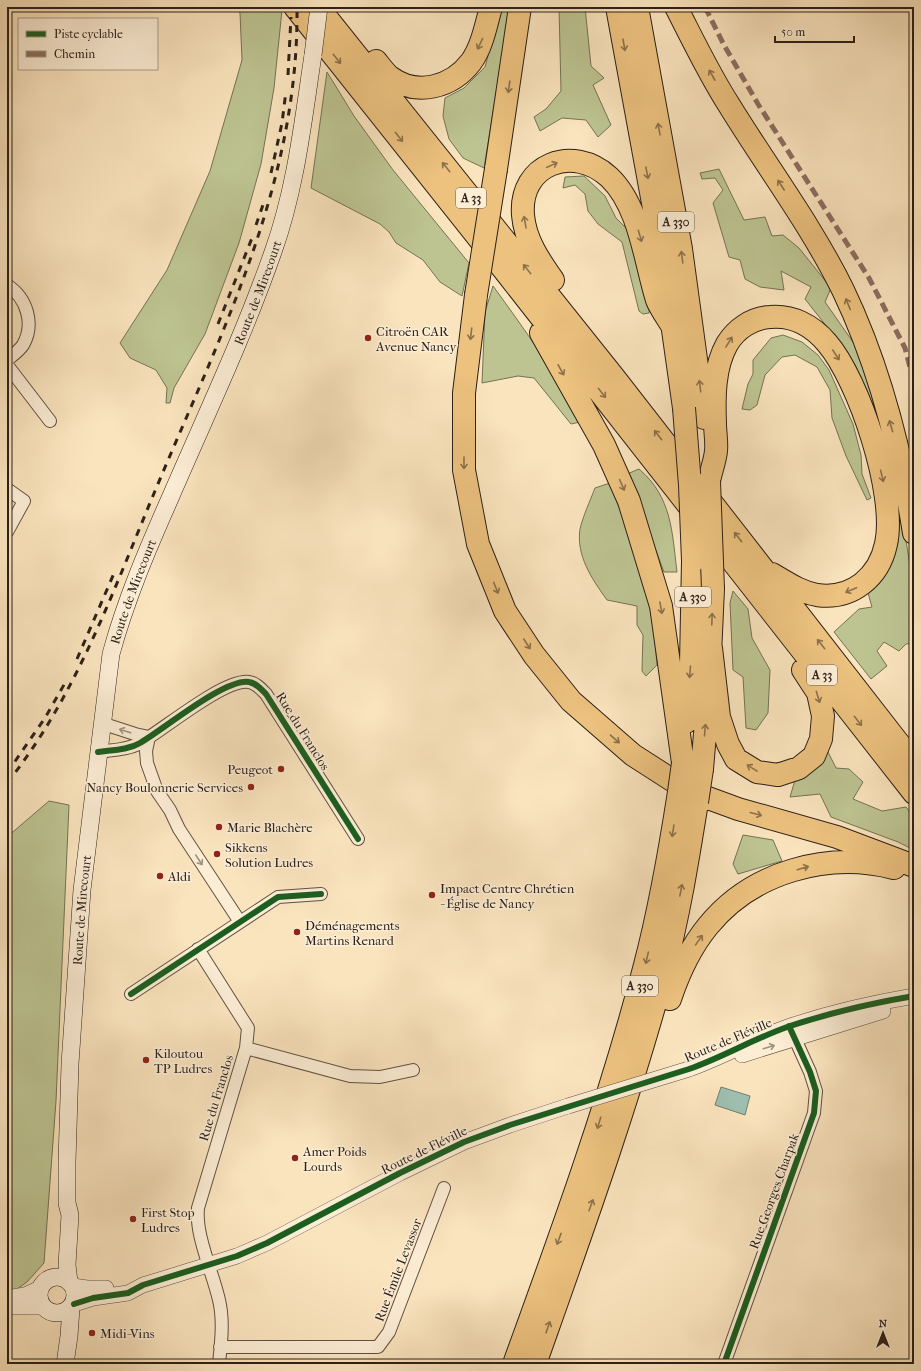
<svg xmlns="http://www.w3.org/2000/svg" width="921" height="1371" font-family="'IM FELL French Canon',serif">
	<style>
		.green { fill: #bdc492; stroke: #747255 }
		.water { fill: #9ebfb0; stroke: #707f73 }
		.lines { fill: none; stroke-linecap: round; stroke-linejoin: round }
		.minor-casing { stroke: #605142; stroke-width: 14 }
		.tertiary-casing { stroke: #605142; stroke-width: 16 }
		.secondary-casing { stroke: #2c2018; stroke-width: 18 }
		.motorway-casing { stroke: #2c2018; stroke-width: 24 }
		.minor { stroke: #fcedd5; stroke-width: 12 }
		.tertiary { stroke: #fcedd5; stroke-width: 15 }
		.secondary { stroke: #fcedd5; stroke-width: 17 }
		.motorway { stroke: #edc27f; stroke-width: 22 }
		.rail { stroke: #2c2018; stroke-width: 3; stroke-dasharray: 7 7; stroke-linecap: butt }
		.tertiary-bridge-casing { stroke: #605142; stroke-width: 16; stroke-linecap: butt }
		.secondary-bridge-casing { stroke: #2c2018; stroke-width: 18; stroke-linecap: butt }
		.motorway-bridge-casing { stroke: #2c2018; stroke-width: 24; stroke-linecap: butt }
		.tertiary-bridge { stroke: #fcedd5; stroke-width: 15 }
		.secondary-bridge { stroke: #fcedd5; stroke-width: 17 }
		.motorway-bridge { stroke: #edc27f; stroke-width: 22 }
		.quiet { stroke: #8d6e63; stroke-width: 5; stroke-dasharray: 10 5; stroke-linecap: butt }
		.cycleway-casing { stroke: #fcedd5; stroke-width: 8 }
		.cycleway { stroke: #1b5e20; stroke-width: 6 }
		.oneway { stroke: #8c714c }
		.oneway2 { stroke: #9e9180 }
		.poi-dot { fill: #8f2418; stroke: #fcedd5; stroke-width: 1.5 }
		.labels { text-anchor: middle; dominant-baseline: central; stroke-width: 3; stroke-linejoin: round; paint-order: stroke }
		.shield { fill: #fcedd5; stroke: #6a5e51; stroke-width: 1 }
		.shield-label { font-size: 12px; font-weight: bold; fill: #2c2018 }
		.street-label { font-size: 13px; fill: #2c2018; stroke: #fcedd5 }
		.poi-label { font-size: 13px; fill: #2c2018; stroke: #fcedd5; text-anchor: start }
	</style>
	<rect width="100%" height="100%" fill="#fae4be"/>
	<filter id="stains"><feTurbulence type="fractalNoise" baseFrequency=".005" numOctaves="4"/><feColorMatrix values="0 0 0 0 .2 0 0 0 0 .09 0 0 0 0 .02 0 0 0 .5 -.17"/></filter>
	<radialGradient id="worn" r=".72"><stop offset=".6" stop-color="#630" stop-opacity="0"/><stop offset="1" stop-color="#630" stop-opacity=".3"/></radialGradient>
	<path class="green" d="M236,7h43l3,3 -8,78 -13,76 -22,79 -34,91 -31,54 -4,15h-4l1,-15 -11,-18 -26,-12 -10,-15 47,-73 43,-99 32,-111 -2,-47z
		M501,7h9l-26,161 -21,-10 -14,-19 -6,-23 2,-18 19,-10 21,-21z
		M559,7h26l6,59 13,12 -11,7 18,40 -13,12 -12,-17 -24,-2 -22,13 -6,-14 12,-8 15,-18z
		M327,72l27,44 39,54 76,93 -7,33 -22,-14 -17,-22 -27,-17 -7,-11 -9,-8 -69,-36z
		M719,169l25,51 21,-3 7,19 11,-1 16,13 32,40 -6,14 30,43 22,46 24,117 13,84v51l-8,1 -7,7 -15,-9 -7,9 10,15 -16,13 -37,-47 25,-23 13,-2 -4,-14 22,-31 -44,-211 -41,-52 6,-12 -30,-16 3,19 -24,-3 -15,-8 -5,-19 -11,-3 -16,-54 10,-13 -8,-12 -13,1 -2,-6z
		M584,176l21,20 11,22 13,13 21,70 -1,12 -6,1 -4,-3 -17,-69 -24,-18 -10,-13 -3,-17 -10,-9 -12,3 2,-11z
		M493,286c32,44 63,87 87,136l-9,2 -37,-46 -16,-2 -36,7 3,-71z
		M783,335l19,7 16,13 11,15 24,54 8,31 1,19 9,24 -4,2 -21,-44 -14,-38 -2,-28 -13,-23 -22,-12 -13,2 -17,18 -8,30 -7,5 -8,-1 6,-25 5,-10v-14l18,-22z
		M639,469c33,28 33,63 38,103h-13l-37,-98z
		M610,483l23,62 20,70 4,50 -11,11 -4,-5 1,-36 -6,-10v-19l-30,-6c-15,-21 -31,-44 -27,-71 3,-13 10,-28 15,-41z
		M733,591l15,18 4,29 18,32 -2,43 -12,17 -10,-2 -3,-51 -10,-7 -3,-67z
		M828,752l8,16 13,1 14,13 -10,17 29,12 24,-4 8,11v32l-16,-8 -67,-25 -11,-23 -30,3 5,-17 22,-21z
		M49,801l20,4 -13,296 -12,162 -17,19 -13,9 -7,-2v-452z
		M743,835l30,5 9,21 -44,13 -5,-10z"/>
	<path class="water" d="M721,1087l29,9 -5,19 -30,-10z"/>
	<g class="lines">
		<g class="minor-casing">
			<path id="minor" d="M7,285c20,13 28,39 16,60 -4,6 -10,10 -16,15
				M7,365l43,56
				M7,489l17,12 -17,31
				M101,723l34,11 14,3
				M149,737l-3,14 1,12 10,28 13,19 9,19 61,93
				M98,752c14,-2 30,-2 42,-9 23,-13 85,-65 109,-61 7,1 12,7 17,12l92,145
				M198,949l50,79 -2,20 -48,160c-3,27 15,65 21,92 5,21 2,43 0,64
				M131,994l147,-97 43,-3
				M246,1048l104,28 30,1 33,-7
				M220,1347h158l11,-15 55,-144
				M724,1364l90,-251 2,-22 -6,-19 -19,-42"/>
		</g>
		<g class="tertiary-casing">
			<path id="tertiary" d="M742,1055l141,-44
				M689,1069c34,-12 66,-31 101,-43 40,-13 82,-23 124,-30
				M73,1286l14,2h19
				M7,1298l18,-3 15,-7
				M74,1304l19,-6 35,-5 15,-8 94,-29 30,-13 133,-70 64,-31 46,-17 58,-19
				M7,1307h36"/>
		</g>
		<g class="secondary-casing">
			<g id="secondary">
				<circle cx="57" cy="1295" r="18"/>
				<path id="s1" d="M69,1282l-2,-17 3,-50 -3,-12v-42l3,-97 12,-174 29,-236c15,-55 37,-106 60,-158 35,-81 73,-161 102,-244 23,-64 30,-131 40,-197"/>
				<path d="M65,1364l4,-28 2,-28"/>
			</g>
		</g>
		<g class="motorway-casing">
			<path id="motorway" d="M295,7l213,268 406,518
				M318,7l295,369 301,387
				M617,7l45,245 22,156
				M637,7l44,242 23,169
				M676,7c17,33 33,67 53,98 38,62 82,120 114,185 36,75 58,161 71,243
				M376,61c4,5 9,12 14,16 27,20 62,10 81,-15 11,-15 15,-37 20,-55
				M496,169l24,-162
				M553,280c-14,-20 -28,-40 -30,-65 -4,-51 50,-71 86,-38 31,29 36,85 48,123 4,10 12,20 17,29
				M476,295l-12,98v77l14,74 27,67 29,44 37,46 62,54 56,36 49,18 99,28 77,29
				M541,333l63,112 25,56 32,105 22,157
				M709,481c2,-10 6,-20 7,-30 1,-9 -1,-19 -1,-28 -1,-26 -1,-56 12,-79 9,-15 25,-26 43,-27 22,-2 42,8 57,26 32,37 70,152 59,201 -7,33 -34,56 -69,51 -17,-3 -31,-13 -45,-21
				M711,648l8,69 9,27 8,15 21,13 21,3 21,-7 15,-12 7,-17 2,-23 -5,-23 -15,-23
				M686,722l5,-58 2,-103
				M702,769l6,-70 5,-110
				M670,999c9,-27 20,-51 38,-73 44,-54 119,-75 186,-58
				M514,1364c48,-132 96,-264 131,-399 15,-57 25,-115 34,-173
				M535,1364c46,-130 93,-260 129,-393 15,-56 24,-113 33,-169"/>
		</g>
		<use href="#minor" class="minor"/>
		<use href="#tertiary" class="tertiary"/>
		<use href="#secondary" class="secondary"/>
		<use href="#motorway" class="motorway"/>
		<path class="rail" d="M288,75l3,-58
			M271,173l11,-50 4,-32
			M256,225l9,-26
			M218,324l34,-86
			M77,659l38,-88
			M7,773l38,-55 20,-35
			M7,783c69,-86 106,-192 148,-292 66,-158 144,-308 142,-484"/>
		<g class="tertiary-bridge-casing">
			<path id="tertiary-bridge" d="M568,1106l121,-37"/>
		</g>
		<g class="secondary-bridge-casing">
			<path id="secondary-bridge" d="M313,55l6,-48"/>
		</g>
		<g class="motorway-bridge-casing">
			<path id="motorway-bridge" d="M476,295l20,-126
				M684,408l6,77 3,76
				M709,481l4,108
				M679,792l4,-29
				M697,802l5,-33"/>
		</g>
		<use href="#tertiary-bridge" class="tertiary-bridge"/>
		<use href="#secondary-bridge" class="secondary-bridge"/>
		<use href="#motorway-bridge" class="motorway-bridge"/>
		<path class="quiet" d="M705,7l19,38 34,59 111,174 36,70 9,35"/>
		<g class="cycleway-casing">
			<path id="cycleway" d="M98,752c14,-2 30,-2 42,-9 23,-13 85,-65 109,-61 7,1 12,7 17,12l92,145
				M131,994l147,-97 43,-3
				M74,1304l19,-6 35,-5 15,-8 94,-29 30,-13 133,-70 64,-31 46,-17 179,-56c34,-12 66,-31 101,-43 40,-13 82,-23 124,-30
				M724,1364l90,-251 2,-22 -6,-19 -21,-46"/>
		</g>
		<use href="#cycleway" class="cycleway"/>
	</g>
	<defs><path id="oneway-shaft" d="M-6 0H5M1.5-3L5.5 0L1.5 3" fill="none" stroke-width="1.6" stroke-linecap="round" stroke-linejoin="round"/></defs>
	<g class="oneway">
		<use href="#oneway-shaft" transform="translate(480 44) rotate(115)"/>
		<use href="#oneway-shaft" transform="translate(624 45) rotate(80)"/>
		<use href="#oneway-shaft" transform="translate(337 59) rotate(51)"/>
		<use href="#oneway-shaft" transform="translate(712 75) rotate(-119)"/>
		<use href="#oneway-shaft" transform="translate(509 87) rotate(98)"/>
		<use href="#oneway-shaft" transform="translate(659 129) rotate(-100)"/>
		<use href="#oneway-shaft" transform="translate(399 137) rotate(52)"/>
		<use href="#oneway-shaft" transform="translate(552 165) rotate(-25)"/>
		<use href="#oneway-shaft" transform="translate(446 167) rotate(-129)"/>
		<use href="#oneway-shaft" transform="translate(647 173) rotate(79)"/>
		<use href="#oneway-shaft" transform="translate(781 185) rotate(-123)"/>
		<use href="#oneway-shaft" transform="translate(525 222) rotate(-100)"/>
		<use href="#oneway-shaft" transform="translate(640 236) rotate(73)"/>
		<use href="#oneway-shaft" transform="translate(682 257) rotate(-98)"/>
		<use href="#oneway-shaft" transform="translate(527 269) rotate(-129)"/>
		<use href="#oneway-shaft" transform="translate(848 304) rotate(-112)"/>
		<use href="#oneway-shaft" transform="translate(471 334) rotate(97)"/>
		<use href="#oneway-shaft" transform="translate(729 342) rotate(-58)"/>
		<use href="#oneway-shaft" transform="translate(836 355) rotate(57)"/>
		<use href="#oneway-shaft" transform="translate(561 370) rotate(61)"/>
		<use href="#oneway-shaft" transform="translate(700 386) rotate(-97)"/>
		<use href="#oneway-shaft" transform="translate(602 393) rotate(52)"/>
		<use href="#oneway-shaft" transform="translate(891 426) rotate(-106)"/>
		<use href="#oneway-shaft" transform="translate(658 435) rotate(-128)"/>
		<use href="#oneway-shaft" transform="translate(464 463) rotate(90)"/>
		<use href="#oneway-shaft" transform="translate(882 476) rotate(76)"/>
		<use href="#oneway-shaft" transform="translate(622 485) rotate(66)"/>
		<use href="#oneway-shaft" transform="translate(738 537) rotate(-128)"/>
		<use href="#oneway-shaft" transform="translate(496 588) rotate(68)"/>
		<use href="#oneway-shaft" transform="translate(851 590) rotate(157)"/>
		<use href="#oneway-shaft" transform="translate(661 608) rotate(79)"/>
		<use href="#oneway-shaft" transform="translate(712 619) rotate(-88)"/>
		<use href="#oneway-shaft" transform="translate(527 644) rotate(57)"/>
		<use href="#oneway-shaft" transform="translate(821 644) rotate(-128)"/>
		<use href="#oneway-shaft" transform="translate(690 672) rotate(95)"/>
		<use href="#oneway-shaft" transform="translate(818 697) rotate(73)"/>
		<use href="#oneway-shaft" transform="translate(858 721) rotate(52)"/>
		<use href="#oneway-shaft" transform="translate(705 730) rotate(-85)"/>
		<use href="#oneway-shaft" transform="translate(615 739) rotate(41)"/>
		<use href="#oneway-shaft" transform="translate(752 768) rotate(-148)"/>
		<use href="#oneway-shaft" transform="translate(756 814) rotate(15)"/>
		<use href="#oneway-shaft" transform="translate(673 831) rotate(99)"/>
		<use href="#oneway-shaft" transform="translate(803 868) rotate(-16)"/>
		<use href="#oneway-shaft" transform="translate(681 890) rotate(-79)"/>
		<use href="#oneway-shaft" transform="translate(699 940) rotate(-55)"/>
		<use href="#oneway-shaft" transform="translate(647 958) rotate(103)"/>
		<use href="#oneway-shaft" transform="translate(599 1123) rotate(107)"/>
		<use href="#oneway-shaft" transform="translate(591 1205) rotate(-71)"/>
		<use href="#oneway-shaft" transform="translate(559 1239) rotate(110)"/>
		<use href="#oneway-shaft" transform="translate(548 1327) rotate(-71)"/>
	</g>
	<g class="oneway2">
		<use href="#oneway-shaft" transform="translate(125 731) rotate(-162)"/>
		<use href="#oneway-shaft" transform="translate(199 860) rotate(57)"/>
		<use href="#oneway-shaft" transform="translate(769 1047) rotate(-17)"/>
	</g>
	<g class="poi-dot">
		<circle cx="368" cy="338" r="4"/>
		<circle cx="281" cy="769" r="4"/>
		<circle cx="251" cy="787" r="4"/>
		<circle cx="219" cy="827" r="4"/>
		<circle cx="217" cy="854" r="4"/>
		<circle cx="160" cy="876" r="4"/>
		<circle cx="432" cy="895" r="4"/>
		<circle cx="297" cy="932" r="4"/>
		<circle cx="146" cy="1060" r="4"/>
		<circle cx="295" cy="1158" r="4"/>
		<circle cx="133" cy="1219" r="4"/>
		<circle cx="92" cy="1333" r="4"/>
	</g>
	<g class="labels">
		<g class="shield">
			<rect x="456" y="188" width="30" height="20" rx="3"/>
			<rect x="658" y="212" width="36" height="20" rx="3"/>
			<rect x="675" y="587" width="36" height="20" rx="3"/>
			<rect x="807" y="665" width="30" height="20" rx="3"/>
			<rect x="622" y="976" width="36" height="20" rx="3"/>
		</g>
		<g class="shield-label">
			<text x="471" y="198">A 33</text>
			<text x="676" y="222">A 330</text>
			<text x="693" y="597">A 330</text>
			<text x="822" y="675">A 33</text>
			<text x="640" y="986">A 330</text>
		</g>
		<g class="street-label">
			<text stroke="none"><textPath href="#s1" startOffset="1021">Route de Mirecourt</textPath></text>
			<text stroke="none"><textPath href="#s1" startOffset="697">Route de Mirecourt</textPath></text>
			<text transform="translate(303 731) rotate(58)">Rue du Franclos</text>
			<text stroke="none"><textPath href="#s1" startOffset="373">Route de Mirecourt</textPath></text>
			<text transform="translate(728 1040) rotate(-23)">Route de Fléville</text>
			<text transform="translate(216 1098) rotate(-73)">Rue du Franclos</text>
			<text transform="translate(424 1150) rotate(-26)">Route de Fléville</text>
			<text transform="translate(774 1191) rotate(-70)">Rue Georges Charpak</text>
			<text transform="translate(398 1270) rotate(-69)">Rue Émile Levassor</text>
		</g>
		<g class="poi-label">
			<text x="376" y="331">Citroën CAR<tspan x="376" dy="15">Avenue Nancy</tspan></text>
			<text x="273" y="769" text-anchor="end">Peugeot</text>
			<text x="243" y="787" text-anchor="end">Nancy Boulonnerie Services</text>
			<text x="227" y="827">Marie Blachère</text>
			<text x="225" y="847">Sikkens<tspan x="225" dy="15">Solution Ludres</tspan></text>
			<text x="168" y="876">Aldi</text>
			<text x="440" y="888">Impact Centre Chrétien<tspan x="440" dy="15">- Église de Nancy</tspan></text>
			<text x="305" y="925">Déménagements<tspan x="305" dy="15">Martins Renard</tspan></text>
			<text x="154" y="1053">Kiloutou<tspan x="154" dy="15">TP Ludres</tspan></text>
			<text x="303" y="1151">Amer Poids<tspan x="303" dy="15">Lourds</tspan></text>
			<text x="141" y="1212">First Stop<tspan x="141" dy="15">Ludres</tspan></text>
			<text x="100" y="1333">Midi-Vins</text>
		</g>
	</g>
	<rect width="921" height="1371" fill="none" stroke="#fae4be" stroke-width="24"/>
	<rect x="8" y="8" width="905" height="1355" fill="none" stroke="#2c2018" stroke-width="2"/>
	<rect x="12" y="12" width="897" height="1347" fill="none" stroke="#2c2018"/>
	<rect x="18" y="18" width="140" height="52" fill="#fcedd5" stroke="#a99b89"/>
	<rect x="26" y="31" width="20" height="6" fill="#1b5e20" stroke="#a99b89"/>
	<text x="54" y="38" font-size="12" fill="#2c2018">Piste cyclable</text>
	<rect x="26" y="51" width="20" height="6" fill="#8d6e63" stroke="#a99b89"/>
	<text x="54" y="58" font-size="12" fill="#2c2018">Chemin</text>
	<g transform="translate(883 1333)" stroke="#fcedd5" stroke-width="3" paint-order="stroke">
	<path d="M0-3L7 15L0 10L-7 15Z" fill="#2c2018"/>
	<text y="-6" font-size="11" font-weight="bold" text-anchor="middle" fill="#2c2018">N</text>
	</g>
	<path d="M775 36v6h79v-6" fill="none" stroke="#2c2018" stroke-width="2"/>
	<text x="781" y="36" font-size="12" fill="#2c2018" stroke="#fcedd5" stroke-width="3" paint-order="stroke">50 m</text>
	<rect width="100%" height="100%" filter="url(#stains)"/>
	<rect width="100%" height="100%" fill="url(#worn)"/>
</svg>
